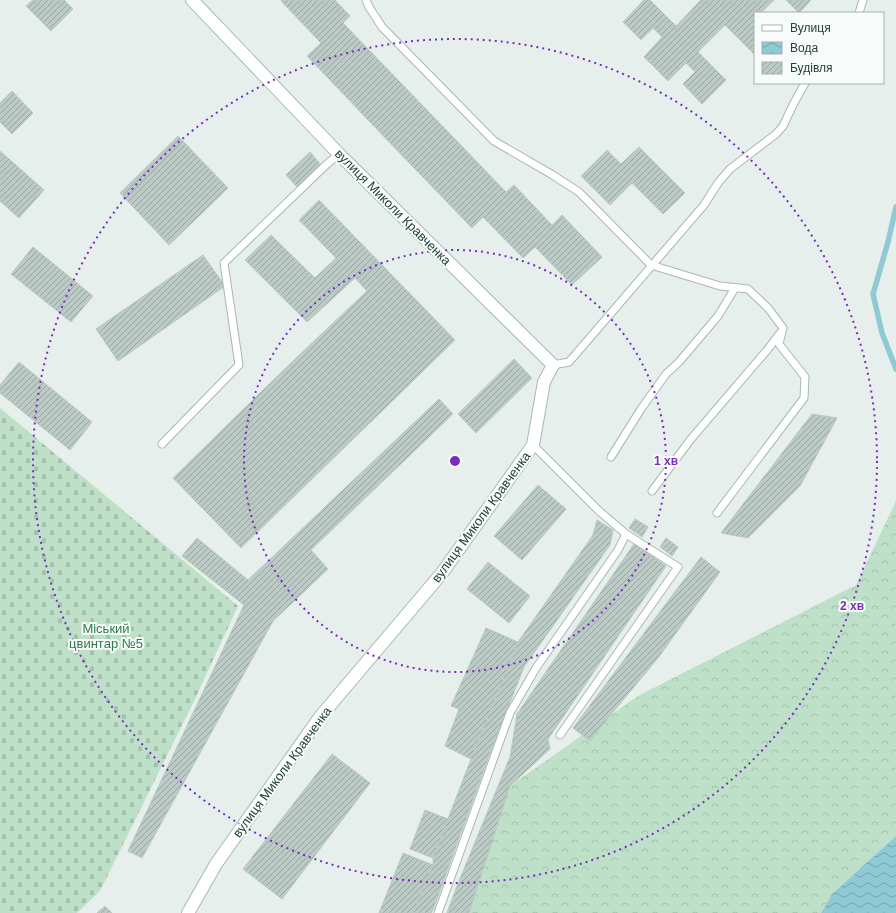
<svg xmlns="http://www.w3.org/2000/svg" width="896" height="913" font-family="Arial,sans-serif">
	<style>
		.forest { fill: url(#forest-crowns) }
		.cemetery { fill: url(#cemetery-stones) }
		.water { fill: url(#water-waves) }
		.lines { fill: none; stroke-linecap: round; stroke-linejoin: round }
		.stream { stroke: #8ec9d4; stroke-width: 5.5 }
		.building { fill: url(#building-hatch); stroke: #b8c9c2 }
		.lane-casing { stroke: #a8b8b2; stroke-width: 9 }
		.street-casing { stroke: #a8b8b2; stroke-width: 14 }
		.lane { stroke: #fff; stroke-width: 7 }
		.street { stroke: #fff; stroke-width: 12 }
		.ring { fill: none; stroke: #7b2cbf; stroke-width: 2; stroke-dasharray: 2 4 }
		.labels { text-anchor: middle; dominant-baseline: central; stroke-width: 4; stroke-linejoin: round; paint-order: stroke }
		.street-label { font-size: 13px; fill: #24423a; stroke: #f7fbf9 }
		.park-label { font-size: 13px; fill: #2d7a4b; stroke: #f7fbf9 }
		.centre { fill: #7b2cbf; stroke: #f7fbf9; stroke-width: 2 }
		.ring-label { font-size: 12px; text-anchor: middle; font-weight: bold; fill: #7b2cbf; stroke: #f7fbf9; stroke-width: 4; stroke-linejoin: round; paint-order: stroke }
	</style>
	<defs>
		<pattern id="forest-crowns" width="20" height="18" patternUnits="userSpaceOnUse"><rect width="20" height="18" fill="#bfe0c8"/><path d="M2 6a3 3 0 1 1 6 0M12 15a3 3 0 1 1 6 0" fill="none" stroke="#a4c1ad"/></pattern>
		<pattern id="cemetery-stones" width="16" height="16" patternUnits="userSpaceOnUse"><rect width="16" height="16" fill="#bfe0c8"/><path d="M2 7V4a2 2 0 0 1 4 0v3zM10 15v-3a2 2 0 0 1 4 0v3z" fill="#a4c1ad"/></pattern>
		<pattern id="water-waves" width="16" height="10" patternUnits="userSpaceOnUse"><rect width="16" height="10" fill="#8ec9d4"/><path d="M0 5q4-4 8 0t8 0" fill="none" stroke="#74a5ad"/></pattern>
		<pattern id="building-hatch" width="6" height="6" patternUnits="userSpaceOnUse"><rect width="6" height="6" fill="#bbcac4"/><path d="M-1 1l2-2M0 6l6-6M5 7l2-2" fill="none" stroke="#98a6a0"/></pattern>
	</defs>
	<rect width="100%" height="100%" fill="#e6efeb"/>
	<path class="forest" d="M896,501v335l-64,58 -11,19h-352l41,-127 128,-90 218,-111z"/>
	<path class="cemetery" d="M0,408l238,198 -43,93 -95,192 -23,22h-77z"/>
	<path class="water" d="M896,836v77h-75l11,-19z"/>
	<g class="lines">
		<path class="stream" d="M896,369l-14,-36 -9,-39 15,-52 8,-35"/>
	</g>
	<path class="building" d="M33,0h31l9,9 -22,22 -25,-25z
		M282,0h53l15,16 -7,7 82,85 -35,35 -83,-87 14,-13 -40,-42z
		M644,0h6l26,26 25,-26h73l-13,13h-6l-1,41 -29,-29 -27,27 28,28 -24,24 -19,-20 12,-12 -9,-9 -18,18 -24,-24 18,-20 -9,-9 -12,12 -18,-18z
		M786,0h25l-12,13z
		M12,91l21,22 -21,21 -12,-12v-19z
		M425,108l81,84 8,-7 38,40 10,-10 40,42 -30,28 -37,-38 -12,11 -40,-41 -11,11 -82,-85z
		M178,136l50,52 -59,57 -49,-52z
		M639,147l46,46 -22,21 -31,-31 -22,22 -29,-29 26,-26 14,14z
		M0,151l44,39 -25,28 -19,-17z
		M310,152l11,13 -23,23 -12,-13z
		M319,200l136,140 -214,208 -68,-70 122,-119 72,-68 -12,-13 -48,44 -62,-62 26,-25 44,43 21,-20 -37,-38z
		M33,247l60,49 -22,26 -60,-48z
		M203,255l22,31 -107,75 -22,-32z
		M514,359l18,19 -56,55 -18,-19z
		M19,362l73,60 -22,28 -70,-57v-8z
		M439,399l14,15 -142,136 17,19 -55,52 -131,237 -14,-7 116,-246 -62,-49 15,-18 51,42z
		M812,414l25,4 -37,68 -52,52 -27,-5z
		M538,485l28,24 -44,51 -28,-24z
		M635,519l13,8 -6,10 -13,-9z
		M597,520l16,10 -3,15 -86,122 -31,78 -60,165 -2,3h-18l20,-48v-7l38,-99 47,-117 75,-107z
		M666,538l12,9 -6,9 -12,-9z
		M634,544l32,22 -118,173 2,10 -40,37 -41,127h-22l10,-27 53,-129 7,-43z
		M701,557l19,15 -62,86 -59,71 -9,12 -17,-13z
		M488,562l42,34 -21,27 -42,-34z
		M486,628l32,14 -47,117 -26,-13 14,-37 -8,-3z
		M332,754l38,29 -88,116 -39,-30z
		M425,810l23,9 -15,39 -23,-9z
		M403,853l30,12 -20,48h-34z
		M105,906l7,7h-15z"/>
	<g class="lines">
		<g class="lane-casing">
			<path id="lane" d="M366,0l3,7 13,20 112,114 57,33 28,18 72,73 69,21 28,3 20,19 15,20 -4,16 26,33 -1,21 -87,115
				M859,13l4,-13
				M553,365l16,-3 135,-157 14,-22 12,-14 46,-35 7,-8 10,-21 12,-22
				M162,444l77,-79 -15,-102 103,-99 12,-10
				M533,445l65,65 28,24 52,33 -118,168
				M611,457l30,-48 25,-35 13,-12 39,-46 17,-28
				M652,491l39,-52 77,-90 12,-16
				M438,913l72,-200 26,-45 82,-118 8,-16"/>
		</g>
		<g class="street-casing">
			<path id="street" d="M188,913l28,-49 104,-147 122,-144 91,-128 11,-63 9,-17 -214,-211 -147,-154"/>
		</g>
		<use href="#lane" class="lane"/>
		<use href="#street" class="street"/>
	</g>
	<g class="ring">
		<circle cx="455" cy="461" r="211"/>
		<circle cx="455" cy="461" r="422"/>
	</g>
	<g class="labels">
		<g class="street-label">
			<text transform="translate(393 207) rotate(45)">вулиця Миколи Кравченка</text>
			<text transform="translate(481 517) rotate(-54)">вулиця Миколи Кравченка</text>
			<text transform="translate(282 772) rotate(-54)">вулиця Миколи Кравченка</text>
		</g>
		<g class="park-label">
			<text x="106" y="628">Міський<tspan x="106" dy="15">цвинтар №5</tspan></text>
		</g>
	</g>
	<circle cx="455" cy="461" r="6" class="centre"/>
	<g class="ring-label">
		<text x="666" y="465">1 хв</text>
		<text x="852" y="610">2 хв</text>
	</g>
	<rect x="754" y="12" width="130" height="72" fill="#f7fbf9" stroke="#a3b1ad"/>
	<rect x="762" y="25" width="20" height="6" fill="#ffffff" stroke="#a3b1ad"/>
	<text x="790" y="32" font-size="12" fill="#24423a">Вулиця</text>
	<rect x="762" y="42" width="20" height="12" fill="url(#water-waves)" stroke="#a3b1ad"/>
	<text x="790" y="52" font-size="12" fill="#24423a">Вода</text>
	<rect x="762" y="62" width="20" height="12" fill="url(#building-hatch)" stroke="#a3b1ad"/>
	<text x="790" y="72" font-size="12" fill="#24423a">Будівля</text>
</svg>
